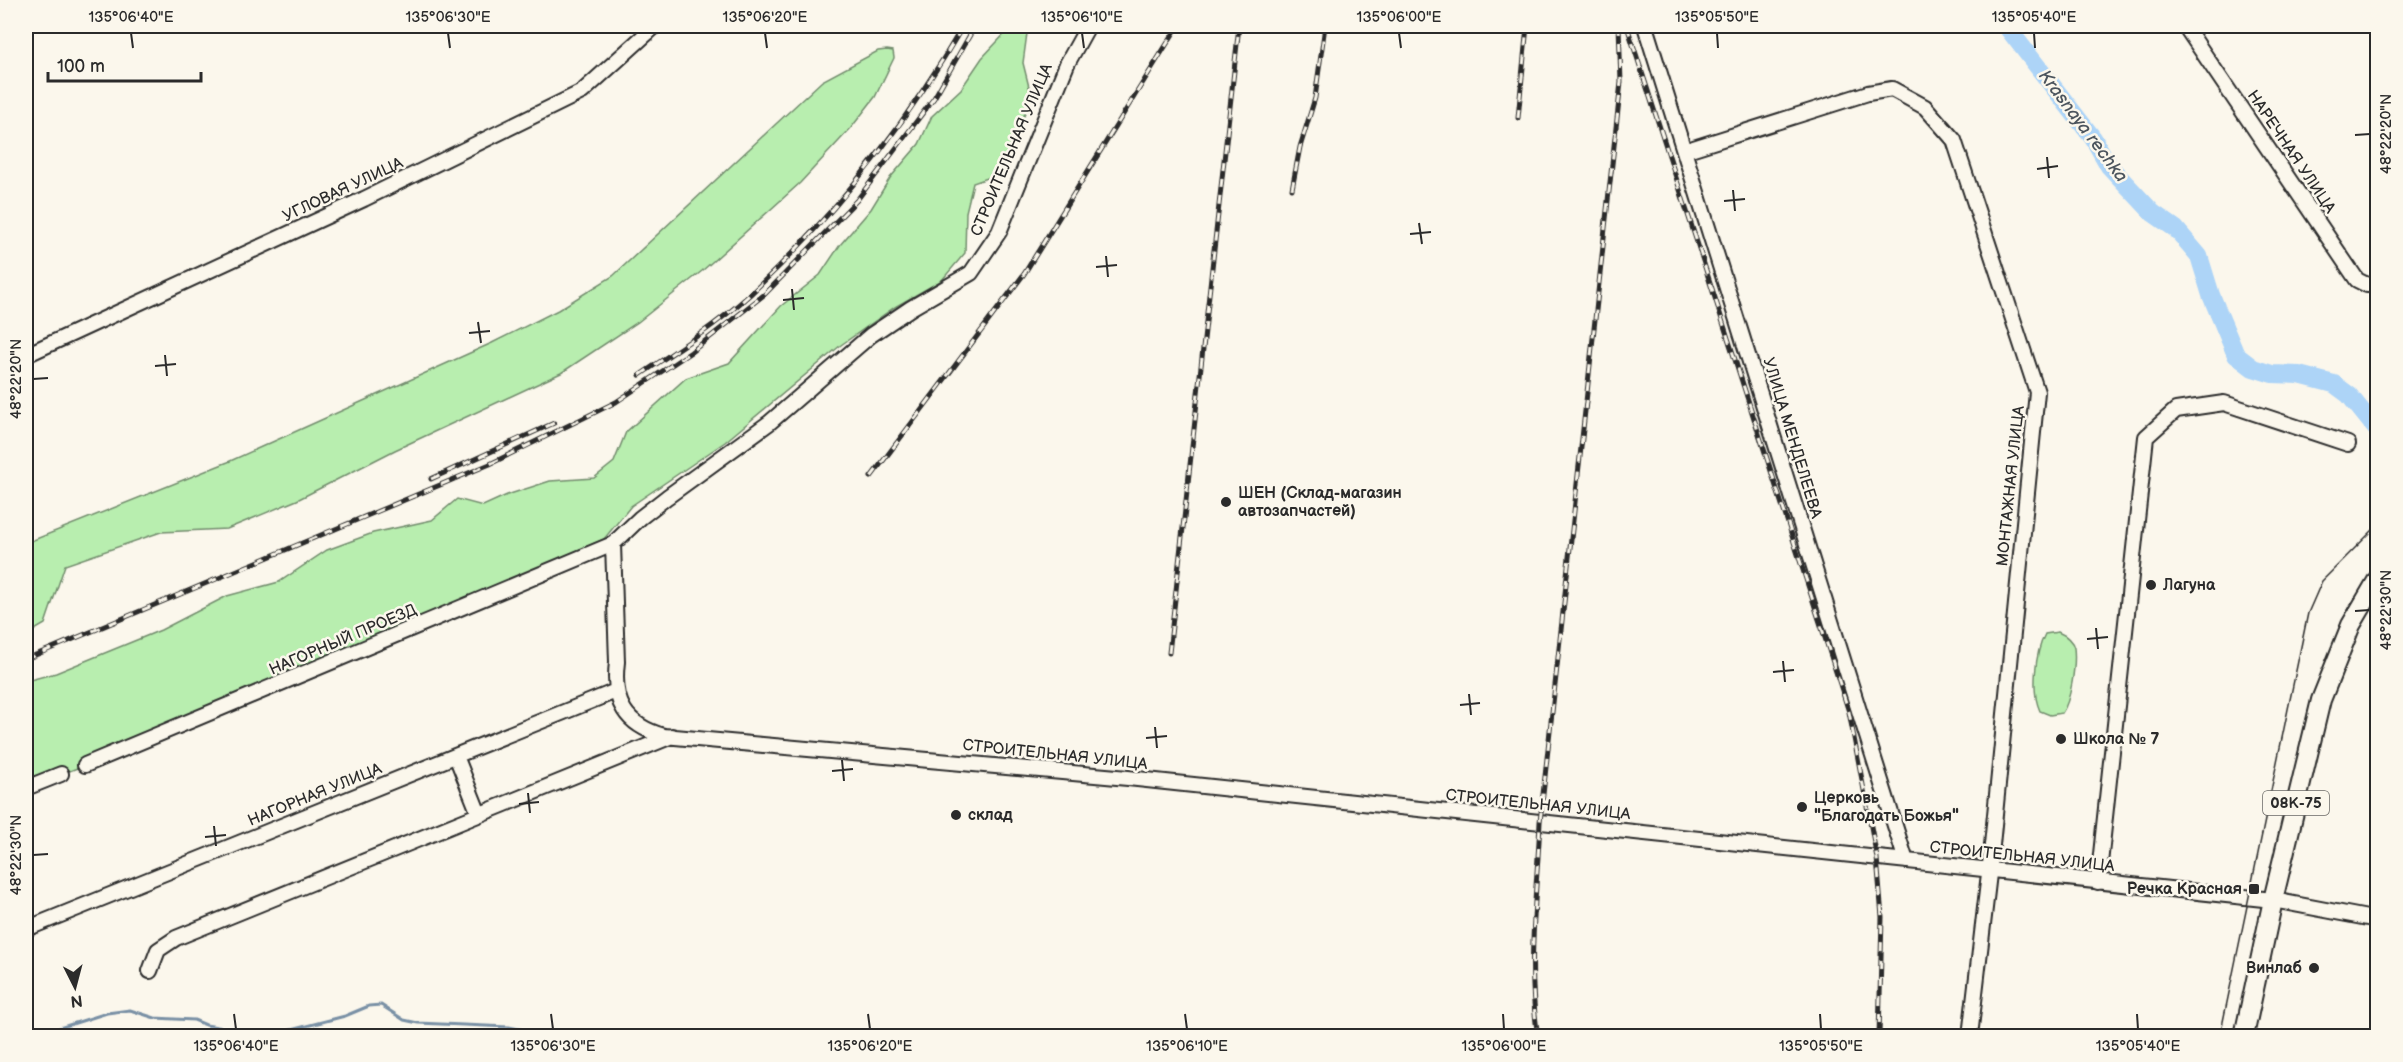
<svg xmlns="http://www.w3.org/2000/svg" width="2403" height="1062" font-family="'Balsamiq Sans',sans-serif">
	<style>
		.green { fill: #b8eeaf; stroke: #728c6d; stroke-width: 1.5 }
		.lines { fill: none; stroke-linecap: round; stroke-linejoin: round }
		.stream { stroke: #7990a5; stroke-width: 3 }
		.river { stroke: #add4f7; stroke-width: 18 }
		.minor-casing { stroke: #2b2b2b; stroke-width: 18 }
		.major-casing { stroke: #2b2b2b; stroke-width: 22 }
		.minor { stroke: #fbf7ec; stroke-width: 14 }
		.major { stroke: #fbf7ec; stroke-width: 18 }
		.tram { stroke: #2b2b2b; stroke-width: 1.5 }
		.rail-casing { stroke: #2b2b2b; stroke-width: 5 }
		.rail { stroke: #fbf7ec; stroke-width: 3; stroke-dasharray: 9; stroke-linecap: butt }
		.ticks { fill: none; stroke: #2b2b2b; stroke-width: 2 }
		.poi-dot { fill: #2b2b2b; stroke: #fbf7ec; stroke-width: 2 }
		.labels { text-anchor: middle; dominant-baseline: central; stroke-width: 5; stroke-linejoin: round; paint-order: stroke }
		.shield { fill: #fbf7ec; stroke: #696865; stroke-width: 1.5 }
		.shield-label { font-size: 15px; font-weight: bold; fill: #2b2b2b }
		.street-label { font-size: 16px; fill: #2b2b2b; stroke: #fbf7ec }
		.poi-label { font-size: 16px; font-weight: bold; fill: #2b2b2b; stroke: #fbf7ec; text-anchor: start }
		.water-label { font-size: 18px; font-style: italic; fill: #4c555e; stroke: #fbf7ec }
		.neatline { fill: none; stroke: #2b2b2b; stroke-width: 2 }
		.ticks-label { font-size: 15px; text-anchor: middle; fill: #2b2b2b }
	</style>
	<rect width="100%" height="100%" fill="#fbf7ec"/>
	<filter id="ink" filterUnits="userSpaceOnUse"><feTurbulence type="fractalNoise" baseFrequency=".0167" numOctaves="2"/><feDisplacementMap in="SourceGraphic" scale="12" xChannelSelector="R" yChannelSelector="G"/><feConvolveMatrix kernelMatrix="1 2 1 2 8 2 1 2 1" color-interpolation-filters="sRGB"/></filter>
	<g filter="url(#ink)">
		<path class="green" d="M1012,26h16l-5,37 8,32 -26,77 -32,11 -7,29 -1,41 -23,27 -47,27 -54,38 -116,97 -94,64 -27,33 -519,226 -59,23v-107l30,-8 105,-43 66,-34 52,-14 48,-32 46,-17 59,-13 25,-21 26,7 24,-11 43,-14 44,-3 20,-16 12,-30 60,-54 43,-15 52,-57 39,-31 20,-30 31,-36 19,-31 29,-34 13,-28 29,-27 21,-31z
			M887,50l6,1 1,7 -19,39 -24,31 -51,55 -98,88 -64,51 -77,51 -166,77 -98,50 -70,29 -66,3 -96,33 -20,59 -19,11v-92l202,-81 264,-119 66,-33 55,-34 209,-195 56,-30z
			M2058,632c7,3 14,7 16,16 2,16 -3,53 -12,65l-12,2 -10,-4c-9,-19 -5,-58 5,-77z"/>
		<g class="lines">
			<path class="stream" d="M34,1036l73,-23 23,-3 25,8 39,2 12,5 52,9 25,-2 62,-16 24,-10 12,-1 23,15 14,3 91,4 46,9"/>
			<path class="river" d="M2006,26l87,112 16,28 44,47 23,16 23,27 12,39 25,60 17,13 19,6 27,1 35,9 15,11 29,36"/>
			<g class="minor-casing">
				<path id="minor" d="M1088,26l-21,38 -68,168 -28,41 -60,35 -40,27 -102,88 -102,74 -27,21 -27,26 4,118c-5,40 8,63 47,74l464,42 1145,122 105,20
					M1645,26l261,835
					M2185,26l172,254 10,5 11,-1
					M1684,151l184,-58 24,-4 33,18 29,33 83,252 -47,473 -20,171
					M26,355l338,-156 218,-107 73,-66
					M456,756l23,58
					M85,765l528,-221
					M26,788l35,-14
					M2098,882l48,-445 30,-27 48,-7 124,41
					M26,929l590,-238
					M150,971l8,-21 18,-12 496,-202"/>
			</g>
			<g class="major-casing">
				<path id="major" d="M2244,1036l29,-136 48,-200 30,-75 27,-46"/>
			</g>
			<use href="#minor" class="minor"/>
			<use href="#major" class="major"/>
			<path class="tram" d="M2220,1036l88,-423 14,-32 56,-56"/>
			<g class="rail-casing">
				<path id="rail" d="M1627,26l222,686 28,146 5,59 -3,119
					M1518,118l9,-92
					M1292,189l8,-42 15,-49 10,-72
					M640,375c41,-28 86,-56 121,-91 81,-77 146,-162 202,-258
					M871,477l153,-203 154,-248
					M431,479l123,-56
					M1169,653l70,-627
					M26,659l464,-195 126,-62 75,-50 74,-58 92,-94 77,-102 41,-72
					M1538,1036c-12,-70 -1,-143 2,-214l81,-740 -2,-56"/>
			</g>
			<use href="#rail" class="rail"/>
		</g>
	</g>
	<path class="ticks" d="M131,33l2,15M448,33l2,15M765,33l2,15M1082,33l2,15M1399,33l2,15M1717,33l1,15M2034,33l1,15M2355,135l15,-1M2047,157l2,21M2037,169l21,-3M1733,190l2,21M1724,201l21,-2M1419,223l3,21M1410,234l21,-2M1106,256l2,21M1096,267l21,-2M792,289l2,21M783,300l21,-2M478,322l3,21M469,333l21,-2M165,355l2,21M155,366l21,-2M33,379l15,-1M2355,611l15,-1M2096,628l2,21M2087,639l21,-2M1783,661l2,21M1773,672l21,-2M1469,694l2,21M1460,705l20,-2M1155,727l2,21M1146,738l21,-2M842,760l2,21M832,771l21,-2M528,793l2,20M519,804l20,-2M214,826l2,20M205,837l21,-2M33,855l15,-1M234,1014l2,15M551,1014l2,15M868,1014l2,15M1185,1014l2,15M1503,1014l1,15M1820,1014l1,15M2137,1014l1,15"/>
	<g class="poi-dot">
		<circle cx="1226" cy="502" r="6"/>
		<circle cx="2151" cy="585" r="6"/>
		<circle cx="2061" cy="739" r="6"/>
		<circle cx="1802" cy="807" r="6"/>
		<circle cx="956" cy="815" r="6"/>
		<rect x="2248" y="883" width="12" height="12" rx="3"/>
		<circle cx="2314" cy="968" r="6"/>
	</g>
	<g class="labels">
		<rect class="shield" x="2263" y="791" width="66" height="24" rx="4.5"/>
		<g class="shield-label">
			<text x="2296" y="803">08К-75</text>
		</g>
		<g class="street-label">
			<text transform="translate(1012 150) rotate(-67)">СТРОИТЕЛЬНАЯ УЛИЦА</text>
			<text transform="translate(2291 152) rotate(56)">НАРЕЧНАЯ УЛИЦА</text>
			<text transform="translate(343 190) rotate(-25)">УГЛОВАЯ УЛИЦА</text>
			<text transform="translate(1792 438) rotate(73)">УЛИЦА МЕНДЕЛЕЕВА</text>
			<text transform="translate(2011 486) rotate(-84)">МОНТАЖНАЯ УЛИЦА</text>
			<text transform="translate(343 640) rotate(-23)">НАГОРНЫЙ ПРОЕЗД</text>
			<text transform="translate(1055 755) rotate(6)">СТРОИТЕЛЬНАЯ УЛИЦА</text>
			<text transform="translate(315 795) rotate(-22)">НАГОРНАЯ УЛИЦА</text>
			<text transform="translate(1538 805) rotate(6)">СТРОИТЕЛЬНАЯ УЛИЦА</text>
			<text transform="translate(2022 857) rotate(6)">СТРОИТЕЛЬНАЯ УЛИЦА</text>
		</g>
		<g class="poi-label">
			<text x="1238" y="493">ШЕН (Склад-магазин<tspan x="1238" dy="18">автозапчастей)</tspan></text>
			<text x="2163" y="585">Лагуна</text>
			<text x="2073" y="739">Школа № 7</text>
			<text x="1814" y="798">Церковь<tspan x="1814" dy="18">"Благодать Божья"</tspan></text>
			<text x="968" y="815">склад</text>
			<text x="2242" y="889" text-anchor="end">Речка Красная</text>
			<text x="2302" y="968" text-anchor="end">Винлаб</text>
		</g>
		<g class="water-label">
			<text transform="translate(2083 126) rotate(53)">Krasnaya rechka</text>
		</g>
	</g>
	<rect width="2403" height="1062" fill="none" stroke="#fbf7ec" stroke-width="66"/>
	<g transform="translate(75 987) rotate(174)" stroke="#fbf7ec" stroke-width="4.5" paint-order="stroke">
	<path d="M0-4.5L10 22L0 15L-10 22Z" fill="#2b2b2b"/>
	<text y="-9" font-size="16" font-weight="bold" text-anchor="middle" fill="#2b2b2b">N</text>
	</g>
	<path d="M48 72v9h153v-9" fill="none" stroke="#2b2b2b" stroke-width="3"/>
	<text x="57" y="72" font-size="18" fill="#2b2b2b" stroke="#fbf7ec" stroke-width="4.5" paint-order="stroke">100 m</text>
	<rect x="33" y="33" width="2337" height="996" class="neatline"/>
	<g class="ticks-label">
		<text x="131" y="22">135°06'40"E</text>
		<text x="448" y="22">135°06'30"E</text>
		<text x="765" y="22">135°06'20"E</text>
		<text x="1082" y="22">135°06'10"E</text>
		<text x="1399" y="22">135°06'00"E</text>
		<text x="1717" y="22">135°05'50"E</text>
		<text x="2034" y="22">135°05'40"E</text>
		<text transform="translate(2386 134) rotate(-90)" y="5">48°22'20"N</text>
		<text transform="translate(16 379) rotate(-90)" y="5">48°22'20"N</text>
		<text transform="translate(2386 610) rotate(-90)" y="5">48°22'30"N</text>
		<text transform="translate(16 855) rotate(-90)" y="5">48°22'30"N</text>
		<text x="236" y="1051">135°06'40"E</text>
		<text x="553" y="1051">135°06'30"E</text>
		<text x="870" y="1051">135°06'20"E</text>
		<text x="1187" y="1051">135°06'10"E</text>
		<text x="1504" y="1051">135°06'00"E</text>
		<text x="1821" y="1051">135°05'50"E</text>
		<text x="2138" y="1051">135°05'40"E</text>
	</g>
</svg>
